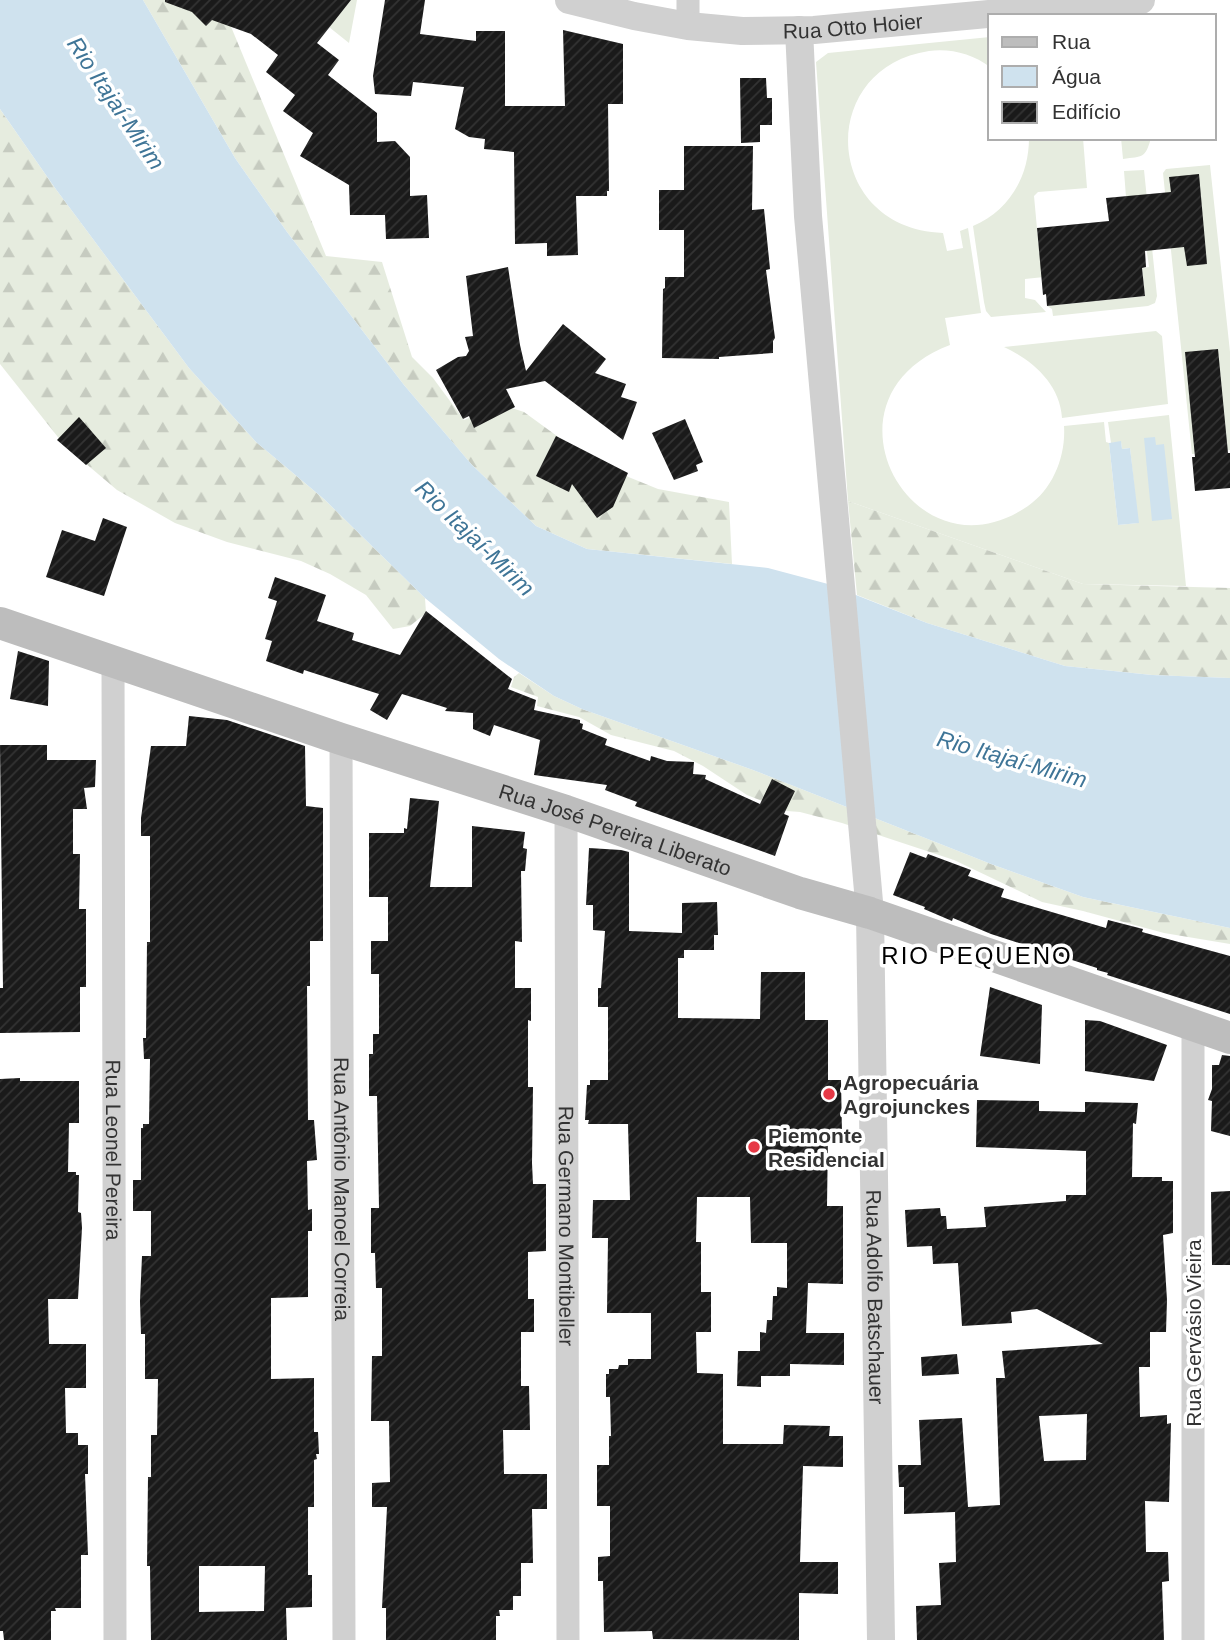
<svg xmlns="http://www.w3.org/2000/svg" width="1230" height="1640" font-family="Helvetica,sans-serif">
	<style>
		.grass { fill: #e6ecdf }
		.forest { fill: url(#forest-firs) }
		.water { fill: #cfe2ee }
		.building { fill: url(#building-hatch); fill-rule: evenodd }
		.lines { fill: none; stroke-linecap: round; stroke-linejoin: round }
		.minor { stroke: #d0d0d0; stroke-width: 23 }
		.tertiary { stroke: #d0d0d0; stroke-width: 28 }
		.secondary { stroke: #bdbdbd; stroke-width: 32 }
		.poi-dot { fill: #e63946; stroke: #fff; stroke-width: 2.5 }
		.labels { text-anchor: middle; dominant-baseline: central; stroke-width: 7; stroke-linejoin: round; paint-order: stroke }
		.street-label { font-size: 21px; fill: #333; stroke: #fff }
		.poi-label { font-size: 21px; font-weight: bold; fill: #333; stroke: #fff; text-anchor: start }
		.water-label { font-size: 23px; font-style: italic; fill: #3f7597; stroke: #fff }
		.quarter-label { font-size: 24px; letter-spacing: 2px; fill: #000; stroke: #fff }
	</style>
	<defs>
		<pattern id="forest-firs" width="22" height="20" patternUnits="userSpaceOnUse" patternTransform="scale(1.75)"><rect width="22" height="20" fill="#e6ecdf"/><path d="M5 1l3.5 6h-7zM16 11l3.5 6h-7z" fill="#c6cbc0"/></pattern>
		<pattern id="building-hatch" width="6" height="6" patternUnits="userSpaceOnUse" patternTransform="scale(1.75)"><rect width="6" height="6" fill="#1a1a1a"/><path d="M-1 1l2-2M0 6l6-6M5 7l2-2" fill="none" stroke="#333"/></pattern>
	</defs>
	<rect width="100%" height="100%" fill="#fff"/>
	<path class="grass" d="M351,0h6l-8,43 -20,-16z
		M990,37v30c-17,-13 -40,-19 -61,-16 -114,17 -106,178 14,182l4,18 16,-3 -3,-17 8,-3 13,85 -36,5 5,27c-140,53 -37,240 78,161 25,-17 38,-50 36,-80l40,-4 2,20 3,1 9,82 20,-2 -8,-75 -8,1 -1,-7 -10,1 -3,-21 61,-7 17,171 -103,-2 -235,-83 -32,-439 12,-9z
		M1029,138h54l4,50 -49,4 -4,4 5,54 5,27 -19,2v19l10,2 11,12 -55,5 -5,-6 -2,-9 -11,-76c36,-15 56,-49 56,-88z
		M1121,138h30c-6,21 -8,18 -28,21z
		M1210,165l20,187v98l-36,4h-2l-29,-281 3,-4z
		M1144,170l13,126 -2,7 -7,3 -95,10 -1,-7 -5,-3 98,-10 -3,-28 7,-1 -10,-71 -13,1 -2,-26z
		M1156,331l6,5 6,68 -106,14c-2,-34 -30,-58 -58,-71z"/>
	<path class="forest" d="M143,0h77l106,256 56,6 30,95 21,21 31,42 36,-16 24,8 70,51 64,26 71,13 3,62 -145,-15 -51,-23 -64,-61 -68,-80 -117,-153 -52,-74z
		M0,109l55,79 134,180 67,74 68,57 101,99 1,15 -16,13 -17,3 -27,-34 -36,-21 -29,-13 -74,-19 -52,-19 -58,-33 -52,-44 -65,-82z
		M848,501l235,83 147,4v90l-78,-3 -87,-9 -138,-43 -70,-28z
		M519,673l35,23 28,13 171,61 238,94 92,33 147,31v16l-66,-11 -81,-22 -41,-9 -88,-42 -112,-37 -42,-11 -13,-1 -40,-16 -44,-29 -29,-15 -63,-16 -32,-18 -42,-11 1,-9 -27,-10 3,-10z"/>
	<path class="water" d="M0,0h143l92,158 52,74 117,153 68,80 64,61 51,23 181,19 60,16 99,39 138,43 87,9 78,3v250l-147,-31 -92,-33 -238,-94 -171,-61 -28,-13 -55,-37 -74,-61 -101,-99 -68,-57 -67,-74 -134,-180 -55,-79z
		M1155,437l1,8 8,-1 8,75 -20,2 -8,-83z
		M1121,441l1,8 8,-1 9,75 -21,2 -9,-82z"/>
	<path class="building" d="M165,0h186l-34,43 22,17 -11,15 49,38v29l18,-1 15,16v39l17,-1 2,43 -43,1 -1,-24h-35l-1,-30 -49,-29 13,-23 -30,-22 12,-16 -29,-23 12,-17 -27,-21 -39,-14 -6,6 -14,-14 -27,-10z
		M385,0h40l-5,34 56,7v-10h29v75h60l-2,-76 60,14v60h-15l1,87h-2v5h-31l2,59 -31,1v-13l-32,1 -1,-92 -30,-3 1,-10 -16,-2 -14,-8 9,-42 -51,-5 -2,14 -36,-2 -2,-18z
		M740,78h26l1,20h5v27h-12v17l-19,1z
		M684,146h69l-1,64 12,-1 6,60 -4,1 9,68 -2,3v12l-54,4v2l-57,-1 1,-69 2,-1v-11h19v-47h-25v-40h25z
		M1199,174l8,90 -20,2 -3,-19 -39,4 1,16 -4,1 3,28 -98,10 -1,-12 -3,1 -6,-67 72,-7 -3,-23 65,-6 -2,-15z
		M508,267l12,78 6,26 37,-47 43,35 -11,14 31,11 -5,13 16,5 -14,38 -78,-59 -39,8 9,18 -41,21 -5,-12 -6,3 -27,-49 22,-13 8,-1 3,-5 -4,-14 8,-1 -7,-60z
		M1218,349l10,104h2v35l-35,3 -3,-34h3l-10,-105z
		M79,417l27,31 -20,17 -29,-25z
		M685,419l18,43 -7,3 2,6 -24,9 -22,-47z
		M556,436l72,37 -15,34 -16,11 -25,-34 -3,8 -33,-16z
		M103,518l24,9 -23,69 -58,-19 16,-47 33,11z
		M275,577l51,18 -9,26 37,12 -2,7 48,15 26,-44 86,68 -4,10 28,11 -2,10 46,10v3l3,1 -1,5 25,10 -2,6 45,16 1,-5 16,5 27,1 -1,12 13,1 -1,4 55,25 12,-25 23,12 -11,23 5,2 -14,40 -140,-50 2,-4 -32,-12 2,-5 -73,-10 6,-35 -46,-15 -4,11 -17,-7v-16l-28,-2 2,-3 -45,-14 -15,26 -17,-10 9,-16 -75,-24 -1,4 -37,-13 6,-20 -7,-2 12,-38 -9,-3z
		M18,651l31,10 -1,45 -38,-7z
		M189,716l38,4 78,26 1,60 17,2v133h-13v45h-3l1,134h6l3,40 -10,1 1,49 4,-1v22h-4v66l-37,1v81l43,-1v54h4l1,22h-3l1,5 -3,1v47h-6v68h4v32l-26,1 1,32h-136l-1,-74h-3l1,-89h3v-42h6l1,-56h-13v-45h-4l-1,-33 2,-45h9v-45h-18v-31h8v-52h2v-4h6l1,-65h-6l-1,-21h3l1,-96h3v-106h-9v-18l10,-72h35zM199,1566h66l-1,45 -65,1z
		M0,745h47v15h49l-1,27 -11,1 3,21h-14v45h7l-1,55h7v78h-6v45l-80,1v-45h3z
		M410,798l29,3 -9,86h42v-61l53,6 -2,16 4,1 -2,22h-4l1,71 -7,-1v47h16v33l-3,-1v67h5l-1,76 1,21h13v67l-18,1v47h6v33h-13v54h8l1,44h-27l1,44h43v35h-15l1,54h-12v33h-8v14h-14l1,6h-4v24h-110v-32h-4l5,-101h-15v-24l18,-1 -1,-61h-18l1,-65h10v-68h-6l-1,-35h-4v-45h8l-2,-112h-8v-42h4v-20h6v-60h-8v-33h17v-44h-19v-64h35v-5l3,1z
		M589,848l32,2 8,2v79l53,2v-30l35,-1 1,33h-4v15h-30v8h-6v60l82,1 1,-47h44v48h23v60h13l1,54h-14l-1,72h16v78l-35,-1 -2,50h38v32l-54,-1v12h-29v11l-24,-1 1,-35h22v-19l6,1 1,-13h5l1,-24h4v-9l10,1v-45h-36l-1,-46h-53l-1,45h5v50h10v40h-15l1,41 26,1v70h60l1,-19 46,1 -1,10h14v31l-40,-1 -3,96h38v32l-39,-1v47l-146,-1 -1,-8 -48,1 -1,-51h-5v-24l12,-1v-50h-13v-41h12v-29h2l-1,-39h-4v-23h3v-5h9l1,-4h9v-6h23v-46h-44l1,-75h-16l1,-38h37l-2,-76h-40l1,-4h-4l2,-35h3v-5h18v-73h-10v-19h3l4,-57 -12,-1v-25h-7z
		M910,852l16,6 2,-4 43,16 -3,6 36,13 -3,8 105,31 2,-8 35,9 -1,3 88,24v58l-123,-39 1,-2 -11,-3v-2l-106,-34 -38,-16 -1,3 -28,-12 1,-2 -32,-12z
		M990,987l52,18 -2,59 -60,-8z
		M1085,1020l15,1 67,24 -13,36 -69,-10z
		M1222,1055l8,1v80l-19,-5 1,-30 -4,-1 4,-11v-24h7z
		M20,1078v3h59v42h-10l-1,49h8v3h3l-1,37 3,1 1,15 -4,71h-30l1,45h37v44h-21l1,45h12v12h10v29h-3l3,81h-7v53h-26l1,3h-5v29h-47l-1,-9h-3v-552z
		M977,1100l62,1v10l46,1v-10l53,1 -2,21 -3,-1 -1,54h30v4h11v52l-10,2 4,65 -1,32h-16v35h-11l1,50 27,-2v9l4,-1 -2,79 -24,-1 1,51h22l1,29 -7,1 2,58h-247l-1,-34 25,-1 -2,-42 17,-1 -1,-50 -51,2v-27h-5l-1,-22h23l-2,-45 43,-2 6,89 32,-2 -4,-127h9l-3,-27 101,-7 -66,-35 -26,3 1,11 -50,3 -4,-63 -25,1 -1,-18 -25,1 -2,-37 35,-2 1,8h5l1,13 39,-2 -2,-20 82,-6v-6h20v-44l-110,-4zM1087,1414l-1,46 -42,1 -5,-45z
		M1230,1191v74h-18l-1,-73z
		M957,1354l2,20 -37,2 -1,-19z"/>
	<g class="lines">
		<g class="minor">
			<path d="M688,0v26"/>
			<path id="s1" d="M113,660l2,980"/>
			<path id="s2" d="M341,739l3,901"/>
			<path id="s3" d="M566,811l2,829"/>
			<path d="M1193,1025v615"/>
		</g>
		<g class="tertiary">
			<path id="s4" d="M569,0l65,16 54,10 54,5 72,-1 327,-30"/>
			<path id="s5" d="M799,30l9,186 62,697 11,727"/>
		</g>
		<path class="secondary" id="s6" d="M0,623l341,116 225,72 234,82 70,20 360,125"/>
	</g>
	<g class="poi-dot">
		<circle cx="829" cy="1094" r="7"/>
		<circle cx="754" cy="1147" r="7"/>
	</g>
	<g class="labels">
		<g class="street-label">
			<text stroke="none"><textPath href="#s4" startOffset="287">Rua Otto Hoier</textPath></text>
			<text stroke="none"><textPath href="#s6" startOffset="649">Rua José Pereira Liberato</textPath></text>
			<text stroke="none"><textPath href="#s1" startOffset="490">Rua Leonel Pereira</textPath></text>
			<text stroke="none"><textPath href="#s2" startOffset="450">Rua Antônio Manoel Correia</textPath></text>
			<text stroke="none"><textPath href="#s3" startOffset="415">Rua Germano Montibeller</textPath></text>
			<text stroke="none"><textPath href="#s5" startOffset="1270">Rua Adolfo Batschauer</textPath></text>
			<text transform="translate(1193 1333) rotate(-90)">Rua Gervásio Vieira</text>
		</g>
		<g class="poi-label">
			<text x="843" y="1082">Agropecuária<tspan x="843" dy="24">Agrojunckes</tspan></text>
			<text x="768" y="1135">Piemonte<tspan x="768" dy="24">Residencial</tspan></text>
		</g>
		<g class="water-label">
			<text transform="translate(116 103) rotate(56)">Rio Itajaí-Mirim</text>
			<text transform="translate(475 538) rotate(44)">Rio Itajaí-Mirim</text>
			<text transform="translate(1012 759) rotate(16)">Rio Itajaí-Mirim</text>
		</g>
		<g class="quarter-label">
			<text x="977" y="955">RIO PEQUENO</text>
		</g>
	</g>
	<rect x="988" y="14" width="228" height="126" fill="#ffffff" stroke="#adadad" stroke-width="2"/>
	<rect x="1002" y="37" width="35" height="10" fill="#bdbdbd" stroke="#adadad" stroke-width="2"/>
	<text x="1052" y="49" font-size="21" fill="#333333">Rua</text>
	<rect x="1002" y="66" width="35" height="21" fill="#cfe2ee" stroke="#adadad" stroke-width="2"/>
	<text x="1052" y="84" font-size="21" fill="#333333">Água</text>
	<rect x="1002" y="102" width="35" height="21" fill="url(#building-hatch)" stroke="#adadad" stroke-width="2"/>
	<text x="1052" y="119" font-size="21" fill="#333333">Edifício</text>
</svg>
